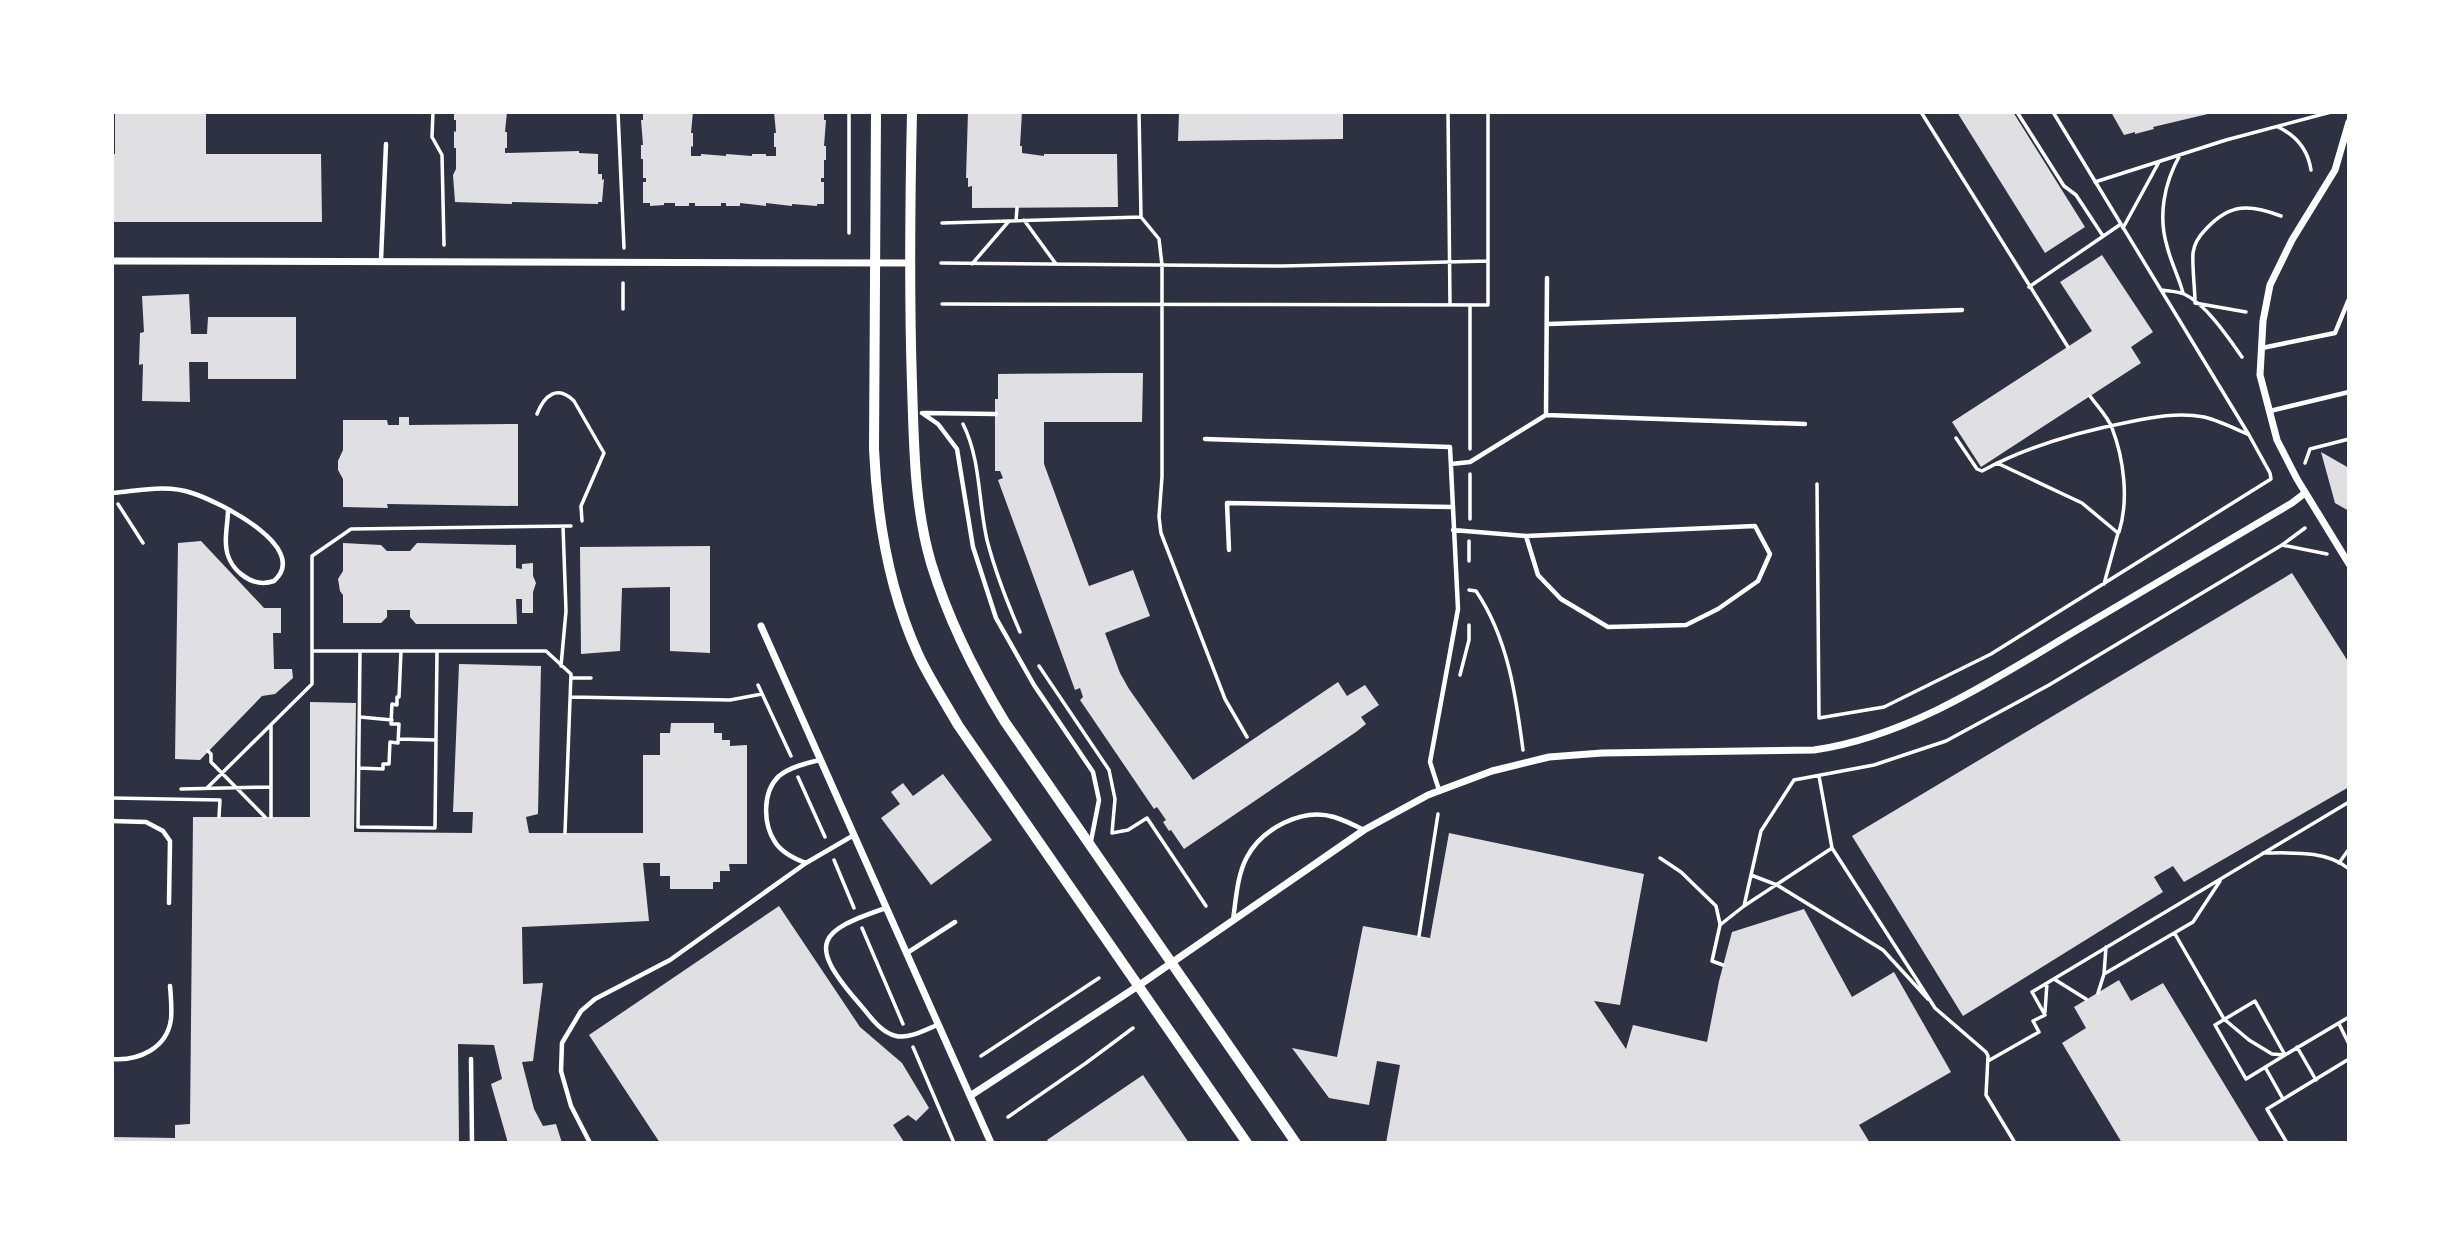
<svg xmlns="http://www.w3.org/2000/svg" width="2461" height="1255" font-family="'Titillium Web',sans-serif">
	<style>
		.building { fill: #e0e0e3 }
		.lines { fill: none; stroke-linecap: round; stroke-linejoin: round }
		.path { stroke: #fff; stroke-width: 3.5 }
		.service { stroke: #fff; stroke-width: 4.5 }
		.minor { stroke: #fff; stroke-width: 7 }
		.tertiary { stroke: #fff; stroke-width: 10 }
	</style>
	<rect width="100%" height="100%" fill="#2d3142"/>
	<path class="building" d="M115,112h91v42h115l1,68h-210v-68h3z
		M454,112h53l-2,20h2v16h-2v5l74,-2v2l19,1v20h4v6l2,-1 -2,23h-4v2l-86,-2v2l-57,-2 -2,-27 3,-6v-21h-2v-17l2,1v-12h-2z
		M643,112h50l-2,21h2v14l-2,-1v10h10v-2l25,2v-2l26,2v-2h14v2h10v-9h-2v-14h2l-2,-21h50v8h2l-2,26h2v14h-2v18h-3v4h3v22h-7v2l-25,-2v2l-26,-3v3l-26,-3v3h-14v-3h-5v3h-26v-3h-6v3h-14v-3h-11v2l-14,1v-3h-7v-21h3v-4h-3v-19h-2v-14h2l-2,-25h2z
		M968,112h54l-2,34h2v7l22,3v-2h73l1,53 -146,1v-22l-4,1v-9h-2z
		M1179,112h164v27l-165,2z
		M1957,112h56l72,115 -40,26z
		M2111,112h101v1l-59,14 1,2 -19,5v-2l-11,3z
		M2102,255l51,77 -22,15 10,16 -160,104 -29,-45 140,-91 -32,-49z
		M189,294l2,40h16l1,-17h88v62h-88v-17h-19l1,40 -48,-1 1,-37 -4,1 1,-32 4,-1 -2,-36z
		M1115,373h28l-1,49h-98v42l45,122 44,-16 17,46 -45,17 15,40 9,16 64,91 145,-98 9,14 18,-11 14,20 -18,12 5,7 -10,8 -172,117 -13,-19 -2,1 -6,-9 3,-2 -9,-13 -3,2 -74,-109 3,-3 -3,-9 -5,2 -77,-210 5,-2 -3,-7h-5v-72h3v-25z
		M399,417h10v8l109,-1v82l-131,-2 1,4 -45,-1v-28l-5,-9v-9l5,-11v-30h44l1,5h11z
		M2321,452l28,16v43l-14,-8z
		M201,541l63,67h17v25h-8l1,36h18l1,9 -18,16 -13,2 -62,64 -25,-1 3,-216z
		M343,543l38,2 6,6h23l7,-8 99,2v23l6,1v-5l11,-1v13l3,7 -3,9v21h-11v-14h-6l1,25h-101l-6,-7v-7h-23v7l-6,6h-38v-28l-3,-4 -2,-12 5,-8z
		M710,546v107l-40,-2v-64l-48,1 -2,63 -39,3 -1,-107z
		M2292,573l57,90v124l-165,95 -11,-16 -19,11 9,15 -200,124 -111,-180z
		M459,664l82,2 -3,148 -12,3 3,16h114v-78h17v-22h10l1,-10h43v10h8v7h8v6l17,-1v119h-18l1,7h-10v11h-7v7h-43v-13h-10v-13h-17l6,58 -127,6 1,57 20,-1 -10,78 -11,1 12,47 9,17 13,-2 6,19h-54l-17,-59 11,-5 -8,-34 -36,-1 1,99 -56,-2v2h-291v-6l63,1v-13l15,-1 3,-307h117v-115l46,1 -2,129 118,1 1,-21h-20z
		M943,774l49,66 -61,45 -50,-67 19,-14 -9,-12 12,-9 10,13z
		M1449,833l195,41 -24,131 -26,-4 32,48 7,-24 74,17 12,-61 13,-49 72,-23 48,88 42,-25 57,100 -92,53 11,18h-484l14,-78 -23,-4 -8,44 -40,-7 -37,-50 45,9 26,-131 67,12z
		M779,906l81,121 42,36 27,45 -13,13 -8,-6 -15,10 11,17 -2,1h-242l-71,-108z
		M2119,980l12,21 32,-18 97,160h-138l-60,-100 24,-15 -12,-21z
		M1143,1075l46,68h-140l-2,-3z"/>
	<g class="lines">
		<path class="path" d="M433,112l-1,25 10,18 2,90
			M618,112l6,136
			M1139,112l2,105 18,22 3,26v212l-3,40 2,16 64,166 22,38
			M1448,112l2,192
			M1921,112l147,235
			M2017,112l47,74 12,9 27,41
			M2278,127c19,9 30,23 33,43
			M2180,155c-16,28 -22,61 -13,91 4,17 12,31 16,47
			M2095,182l131,-42 105,-28
			M1024,220l32,44
			M1016,221l1,-13
			M942,223l199,-6
			M2123,228l36,-66
			M849,233v-121
			M941,263l342,3 205,-5
			M972,264l37,-43
			M623,283v26
			M2029,287l92,-63
			M2161,290c7,1 16,1 23,4 22,10 44,43 58,63
			M942,304l546,1v-193
			M2246,312l-51,-9c0,-14 -3,-37 -2,-50 1,-9 7,-18 13,-24 24,-26 44,-25 75,-13
			M2090,396c7,10 18,21 22,32 12,31 17,72 7,104
			M537,414c7,-18 20,-30 37,-13l30,52 -23,53 1,15
			M963,424c18,36 15,77 24,116 8,31 20,62 33,92
			M1956,438l21,31 5,2c46,-25 95,-39 147,-49 24,-5 50,-10 75,-5 16,4 30,11 45,18
			M1470,449v-144
			M1997,463l85,40 36,30 -14,51
			M2305,463l5,-14 39,-10
			M1817,484l2,234 65,-11 107,-53 280,-175 -1,-6 -21,-38 -196,-323
			M118,504l25,39
			M1470,519v-45
			M2282,545l45,9
			M1469,561v-20
			M1469,590l7,1c32,47 40,105 47,159
			M360,652l-2,175 77,1 2,-177
			M561,666l5,-55 -3,-85
			M1039,666l70,104 6,29 -3,34 16,-3 19,-12 59,88
			M1460,675l9,-35v-15
			M571,678h20
			M758,685l33,71
			M570,697l160,3 32,-6
			M360,717l32,3
			M271,726v91
			M399,739l37,1
			M208,751l3,3v8l54,55
			M359,768l24,1v-5h6l1,-22 8,1 1,-19h-8l1,-20 5,1v-8h2l2,-46
			M1819,776l13,72 103,160 51,44 2,4 -2,39 29,48
			M798,777l27,60
			M207,788l105,-104v-33
			M181,789l89,-2
			M112,798l108,2 -1,17
			M565,833l6,-159 -25,-23h-234v-95l39,-27 220,-3
			M2263,853c28,0 64,-3 86,16
			M1660,858l21,14 35,34 4,18
			M834,860l20,48
			M2339,863l10,-14
			M1751,875l26,10 106,65 45,49
			M1744,906l88,-58
			M862,928l41,96
			M2175,934l49,85 25,21 23,14 13,1 64,-38
			M1419,936l19,-122
			M1723,965l-11,-4 8,-36 24,-19 17,-75 33,-51 80,-15 72,-24 103,-56 233,-140 23,-17
			M2104,974l89,-52 27,-41
			M2054,979l32,20
			M2098,993l6,-19 2,-27
			M2255,1001l30,54 -39,24 -31,-54z
			M2045,1012l2,-29
			M2339,1024l10,20
			M913,1047l41,96
			M2297,1047l19,33
			M981,1056l118,-78
			M1988,1061l51,-29 -6,-11 12,-6 -13,-23 317,-190
			M2265,1067l18,32
			M1008,1117l78,-54 47,-35
			M2287,1143l-20,-34 82,-50"/>
		<path class="service" d="M381,260l5,-116
			M1547,278l-1,137 259,9
			M1548,324l414,-14
			M2262,348l73,-15 14,-34
			M2270,411l79,-19
			M922,413l16,11 19,25 16,98 23,71 38,67 59,87 6,28 -8,41
			M924,413l72,1
			M1205,439l245,8 8,162 -28,153 9,28
			M1451,464l19,-2 76,-47
			M112,493c26,-2 54,-9 80,0 25,8 120,54 82,88 -23,8 -47,-13 -48,-36 -1,-11 2,-24 2,-35
			M1453,530l73,6 12,39 23,24 47,28 78,-2 32,-16 40,-28 12,-27 -15,-28 -229,10
			M1229,550l-2,-47 225,4
			M112,821l34,1 17,9 7,10 -1,62
			M806,863c-11,-4 -24,-10 -31,-21 -12,-18 -13,-50 4,-66 11,-9 28,-13 41,-16
			M886,908c-68,23 -79,35 -29,93 11,12 22,31 39,35 13,3 29,-6 41,-11
			M1233,920c3,-20 4,-45 14,-63 15,-28 55,-50 87,-40 10,3 20,8 30,13
			M907,953l48,-31
			M112,1059c26,2 55,-10 59,-40 1,-10 0,-22 -1,-33
			M471,1059l1,84
			M590,1143l-19,-37 -10,-35 1,-28 19,-32 14,-12 75,-39 136,-97 48,-28"/>
		<path class="minor" d="M2349,122l-14,48 -43,70 -22,45 -7,36 -3,54 17,65 20,39 52,85
			M112,261l797,2
			M761,626l230,517
			M970,1096l168,-110 226,-156 64,-35 64,-24 57,-14 53,-4 212,-3c96,-14 181,-71 263,-120 72,-42 143,-85 215,-127l13,-10"/>
		<path class="tertiary" d="M876,112l-2,337c3,69 15,141 44,205 11,24 27,48 40,71l289,418
			M912,112c-2,91 -3,181 0,272 2,60 2,121 19,179 17,56 44,110 74,159l291,421"/>
	</g>
	<rect width="2461" height="1255" fill="none" stroke="#ffffff" stroke-width="228"/>
</svg>
